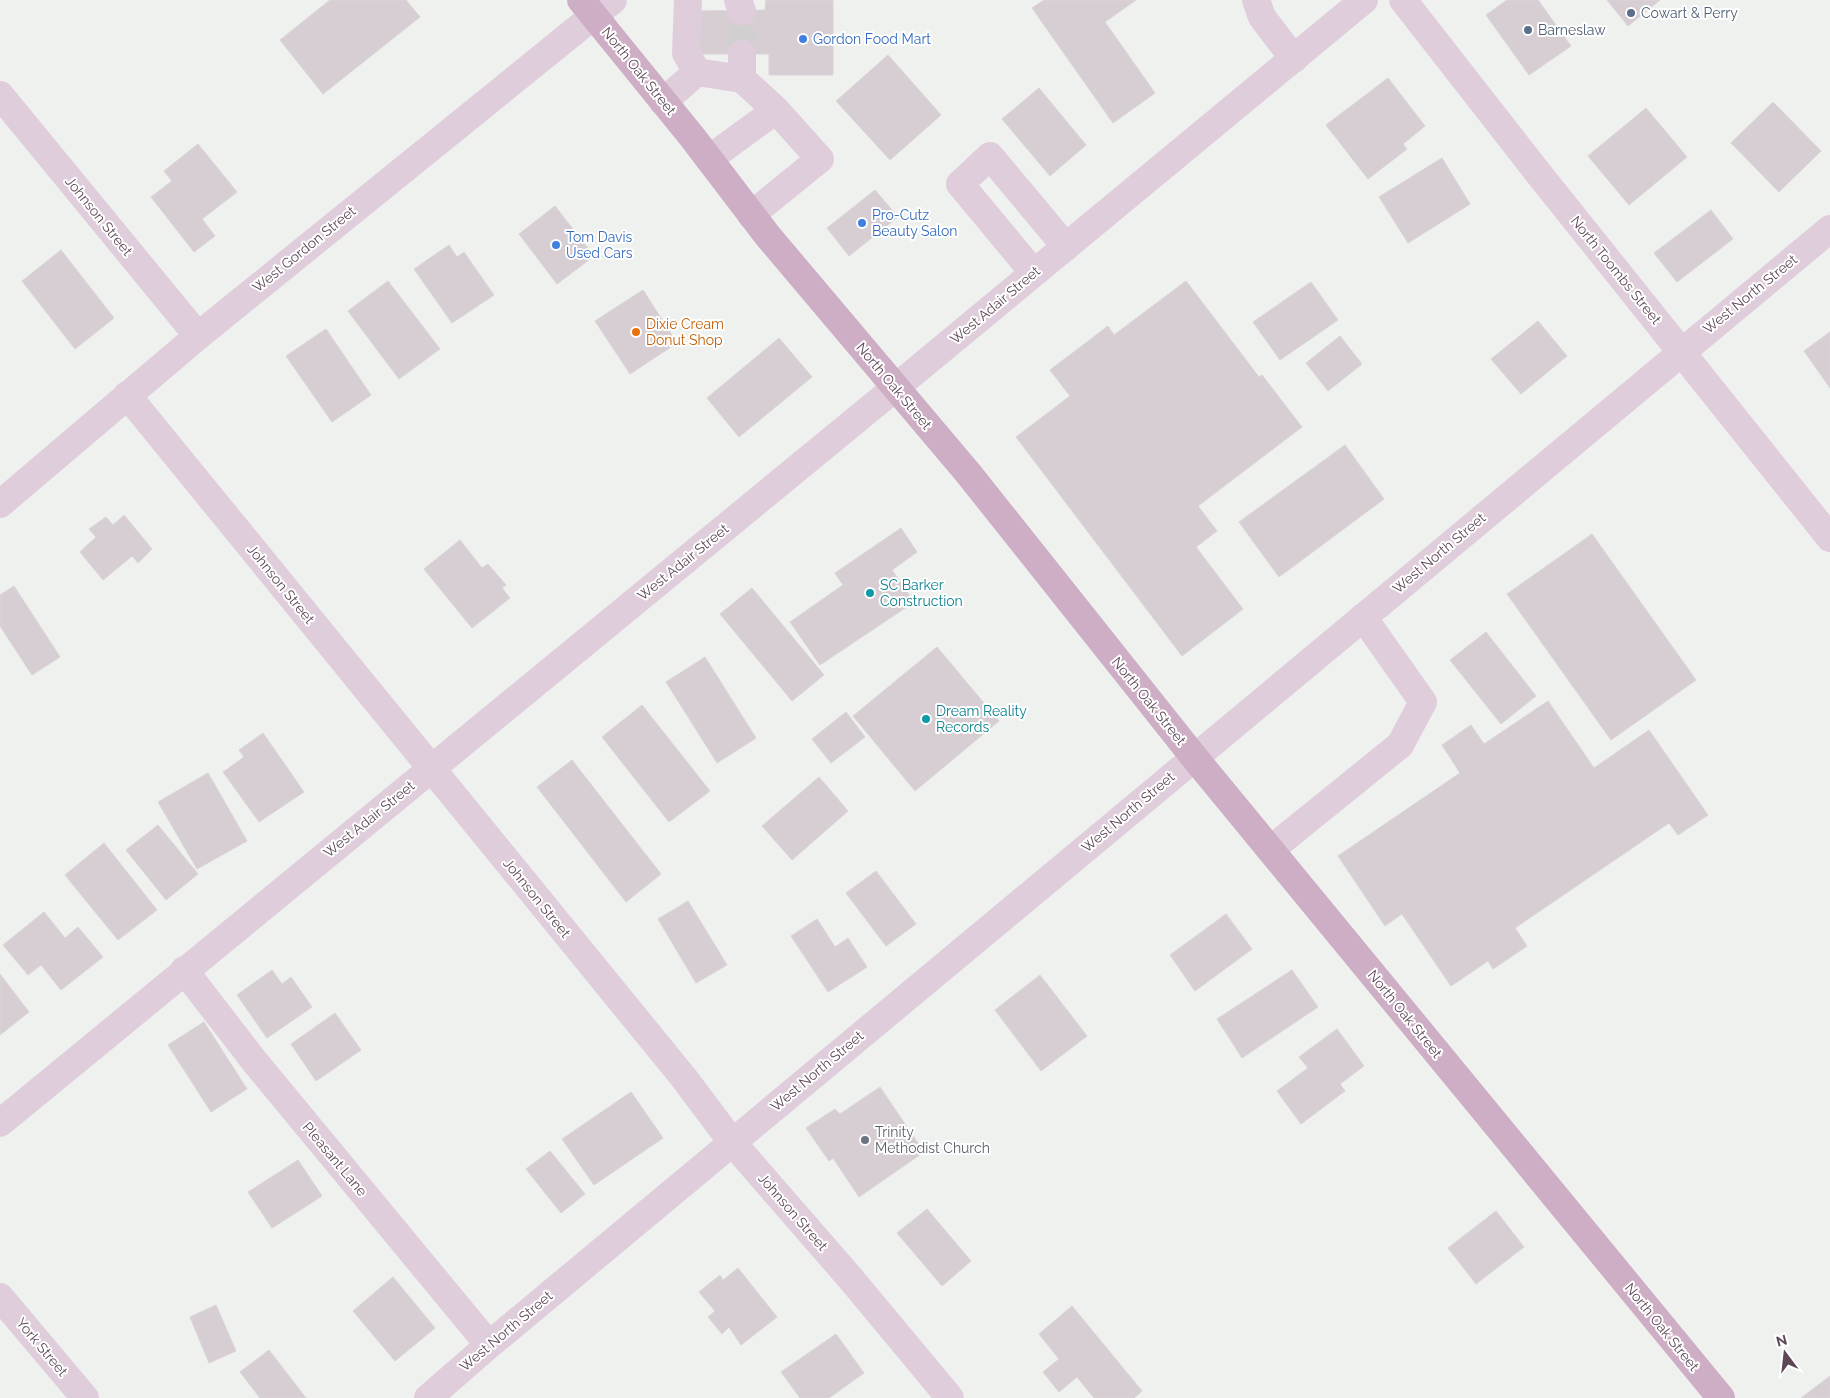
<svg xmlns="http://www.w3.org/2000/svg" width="1830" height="1398" font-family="Raleway,sans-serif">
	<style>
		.building { fill: #d7ced3; stroke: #dad3d7 }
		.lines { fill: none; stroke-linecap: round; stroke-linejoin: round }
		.minor-tunnel { stroke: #d2cfd1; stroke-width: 28; stroke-dasharray: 28 14; stroke-linecap: butt }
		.minor { stroke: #dfcddb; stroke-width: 28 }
		.major { stroke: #ceaec5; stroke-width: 28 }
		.service-dot { fill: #5c6f8a; stroke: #fff; stroke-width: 2 }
		.shop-dot { fill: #3f7fe0; stroke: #fff; stroke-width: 2 }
		.food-dot { fill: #e8710a; stroke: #fff; stroke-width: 2 }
		.culture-dot { fill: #0f9aa8; stroke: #fff; stroke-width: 2 }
		.worship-dot { fill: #6b7280; stroke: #fff; stroke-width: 2 }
		.labels { text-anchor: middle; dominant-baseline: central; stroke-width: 4; stroke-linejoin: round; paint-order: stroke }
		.service-label { font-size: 14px; fill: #4e5e75; stroke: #fff; text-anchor: start }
		.shop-label { font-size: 14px; fill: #366cbe; stroke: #fff; text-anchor: start }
		.street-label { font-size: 14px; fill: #5d4757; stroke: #fff }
		.food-label { font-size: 14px; fill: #c56008; stroke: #fff; text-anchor: start }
		.culture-label { font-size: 14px; fill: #0d838f; stroke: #fff; text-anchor: start }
		.worship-label { font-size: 14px; fill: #5b616d; stroke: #fff; text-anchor: start }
	</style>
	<rect width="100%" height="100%" fill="#eff1ef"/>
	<path class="building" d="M330,0h76l14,17 -97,77 -43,-54z
		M766,0h67v75h-64v-21h-71v-43l67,-1z
		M1044,0h92l-31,22 50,71 -42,30 -81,-115z
		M1507,0h31l33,46 -42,29 -43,-60z
		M1607,0h53l-32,26z
		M888,55l53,60 -51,45 -54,-59z
		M1388,78l37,48 -22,18 4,5 -39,30 -42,-54z
		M1039,88l47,57 -36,31 -48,-57z
		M1773,102l48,49 -42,41 -48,-49z
		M1646,108l41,49 -58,48 -41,-49z
		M198,144l39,48 -35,27 13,17 -21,16 -43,-55 21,-16 -8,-10z
		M1442,158l28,46 -62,39 -29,-46z
		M875,190l23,27 -49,39 -22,-28z
		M555,206l39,50 -37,28 -38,-50z
		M1711,210l22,29 -56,43 -23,-29z
		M449,245l8,12 7,-5 30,43 -42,28 -38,-54z
		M61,250l53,68 -39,31 -53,-68z
		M388,281l52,68 -41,30 -51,-68z
		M1186,281l73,96 3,-2 40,52 -104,79 19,25 -21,16 47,62 -61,47 -166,-219 54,-41 -20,-26 58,-44 6,9z
		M1311,282l27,38 -58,40 -27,-38z
		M643,290l34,53 -47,31 -35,-53z
		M1538,321l29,35 -46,38 -30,-35z
		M326,329l45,66 -39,27 -46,-66z
		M1830,332v56l-26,-37z
		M1340,336l22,28 -34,27 -22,-28z
		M779,338l33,39 -73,60 -32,-39z
		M1345,445l39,54 -105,78 -40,-55z
		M124,515l28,34 -14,14 -6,-7 -29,24 -23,-28 16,-15 -7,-8 17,-12 7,8z
		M901,528l16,24 -25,18 22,32 -94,63 -30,-43 53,-37 -8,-12z
		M1592,534l104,146 -85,60 -104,-146z
		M460,540l22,28 6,-4 18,21 -4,3 8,10 -38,30 -48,-59z
		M14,586l46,71 -28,18 -32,-49v-31z
		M752,588l72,87 -32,26 -72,-87z
		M1486,632l50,64 -35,28 -51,-64z
		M937,647l62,74 -84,70 -62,-75z
		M705,657l51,81 -39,25 -51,-81z
		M1548,701l46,67 55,-38 59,85 -30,20 -9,-12 -154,105 12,18 -34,23 -5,-8 -37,25 -49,-72 -17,12 -47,-70 122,-83 -18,-28 29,-20 13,19z
		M642,705l68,86 -41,31 -67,-85z
		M846,712l19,25 -34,26 -19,-24z
		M263,733l41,59 -45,30 -36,-50 21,-15 -5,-7z
		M572,760l89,114 -35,28 -89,-115z
		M208,773l39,68 -50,28 -39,-67z
		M819,777l29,34 -56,49 -30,-34z
		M158,825l40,49 -32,26 -40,-50z
		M104,843l53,67 -39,30 -53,-65z
		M876,871l40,53 -30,22 -40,-53z
		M688,901l39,64 -31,18 -38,-64z
		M44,912l21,26 13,-11 25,30 -42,33 -20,-25 -13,10 -25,-30z
		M1226,914l26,35 -57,42 -25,-36z
		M817,919l18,28 13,-9 19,29 -39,25 -37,-56z
		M272,970l10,14 9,-7 21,30 -45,31 -30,-43z
		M1292,970l26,37 -76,51 -25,-39z
		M0,974l29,38 -29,23z
		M1040,975l47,61 -46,35 -46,-61z
		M335,1013l26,37 -45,31 -25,-37z
		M204,1022l43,67 -36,23 -43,-67z
		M1337,1029l27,37 -24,18 5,7 -44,33 -24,-33 31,-23 -9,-11z
		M880,1087l44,65 -65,45 -26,-39 -4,3 -23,-33 29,-19 5,5z
		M631,1092l32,46 -69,47 -32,-46z
		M550,1151l35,43 -24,19 -35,-44z
		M298,1160l24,36 -50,32 -24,-36z
		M927,1209l44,52 -29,25 -45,-53z
		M1496,1211l28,36 -48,37 -28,-36z
		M738,1268l39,49 -36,28 -12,-18 -7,7 -14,-17 7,-6 -16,-19 21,-17 3,5z
		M393,1277l42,51 -40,33 -42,-50z
		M216,1305l20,46 -27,12 -19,-46z
		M1072,1306l70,85 -8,7h-40l-17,-21 -18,15 -16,-20 16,-13 -20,-25z
		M836,1334l28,39 -35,25h-29l-19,-26z
		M269,1350l37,48h-46l-20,-26z
		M1830,1376v22h-29z"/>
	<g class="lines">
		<path class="minor-tunnel" d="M742,54v-43"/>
		<path class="minor" d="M688,0l-2,53 11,19
			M738,0l4,11
			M1256,0l6,17 32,42
			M1403,0l132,169 295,369
			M742,54v25l34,31
			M0,95l198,241
			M663,102l34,-30 45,7
			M709,159l67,-49 44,49 -69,56
			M1034,273l-74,-89 30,-28 76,91
			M127,395l557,683 48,64 119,137 99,119
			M0,504l198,-168 415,-336
			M1270,850l130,-105 23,-43 -60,-85
			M184,970l71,92 234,283
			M0,1123l895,-735 469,-388
			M0,1297l85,101
			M428,1398l61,-53 1341,-1116"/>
		<path class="major" d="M581,0l112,138 74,97 201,238 226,284 527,641"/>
	</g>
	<g class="service-dot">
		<circle cx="1631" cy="13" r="5"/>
		<circle cx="1528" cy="30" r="5"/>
	</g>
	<g class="shop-dot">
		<circle cx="803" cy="39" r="5"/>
		<circle cx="862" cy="223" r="5"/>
		<circle cx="556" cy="245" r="5"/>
	</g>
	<circle class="food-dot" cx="636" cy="332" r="5"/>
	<g class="culture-dot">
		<circle cx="870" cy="593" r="5"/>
		<circle cx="926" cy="719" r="5"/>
	</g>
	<circle class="worship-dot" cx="865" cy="1140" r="5"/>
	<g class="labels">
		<g class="service-label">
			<text x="1641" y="13">Cowart &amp; Perry</text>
			<text x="1538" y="30">Barneslaw</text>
		</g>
		<g class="shop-label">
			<text x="813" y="39">Gordon Food Mart</text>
			<text x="872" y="215">Pro-Cutz<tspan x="872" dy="16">Beauty Salon</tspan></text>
			<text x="566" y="237">Tom Davis<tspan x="566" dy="16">Used Cars</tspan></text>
		</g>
		<g class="street-label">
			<text transform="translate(639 71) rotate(51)">North Oak Street</text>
			<text transform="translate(99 216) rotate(51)">Johnson Street</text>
			<text transform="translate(304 249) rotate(-39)">West Gordon Street</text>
			<text transform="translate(1616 270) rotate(51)">North Toombs Street</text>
			<text transform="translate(1750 294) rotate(-39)">West North Street</text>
			<text transform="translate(995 305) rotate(-40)">West Adair Street</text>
			<text transform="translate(894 386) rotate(50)">North Oak Street</text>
			<text transform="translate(1439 553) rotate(-40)">West North Street</text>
			<text transform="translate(683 562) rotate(-39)">West Adair Street</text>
			<text transform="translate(281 584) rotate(51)">Johnson Street</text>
			<text transform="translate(1149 701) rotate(51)">North Oak Street</text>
			<text transform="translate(1128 812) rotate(-40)">West North Street</text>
			<text transform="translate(369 819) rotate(-39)">West Adair Street</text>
			<text transform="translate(537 898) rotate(51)">Johnson Street</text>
			<text transform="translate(1405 1014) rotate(51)">North Oak Street</text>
			<text transform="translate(817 1071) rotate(-40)">West North Street</text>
			<text transform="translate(335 1159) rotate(50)">Pleasant Lane</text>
			<text transform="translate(793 1212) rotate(49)">Johnson Street</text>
			<text transform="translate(1662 1327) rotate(51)">North Oak Street</text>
			<text transform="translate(506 1331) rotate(-40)">West North Street</text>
			<text transform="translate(42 1347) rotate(50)">York Street</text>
		</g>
		<g class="food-label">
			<text x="646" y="324">Dixie Cream<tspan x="646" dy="16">Donut Shop</tspan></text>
		</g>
		<g class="culture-label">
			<text x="880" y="585">SC Barker<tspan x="880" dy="16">Construction</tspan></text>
			<text x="936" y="711">Dream Reality<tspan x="936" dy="16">Records</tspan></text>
		</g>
		<g class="worship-label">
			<text x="875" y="1132">Trinity<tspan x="875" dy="16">Methodist Church</tspan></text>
		</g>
	</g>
	<g transform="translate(1785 1353) rotate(345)" stroke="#ffffff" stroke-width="4" paint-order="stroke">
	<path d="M0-4L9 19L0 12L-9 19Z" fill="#5d4757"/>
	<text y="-8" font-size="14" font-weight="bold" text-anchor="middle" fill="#5d4757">N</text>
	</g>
</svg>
